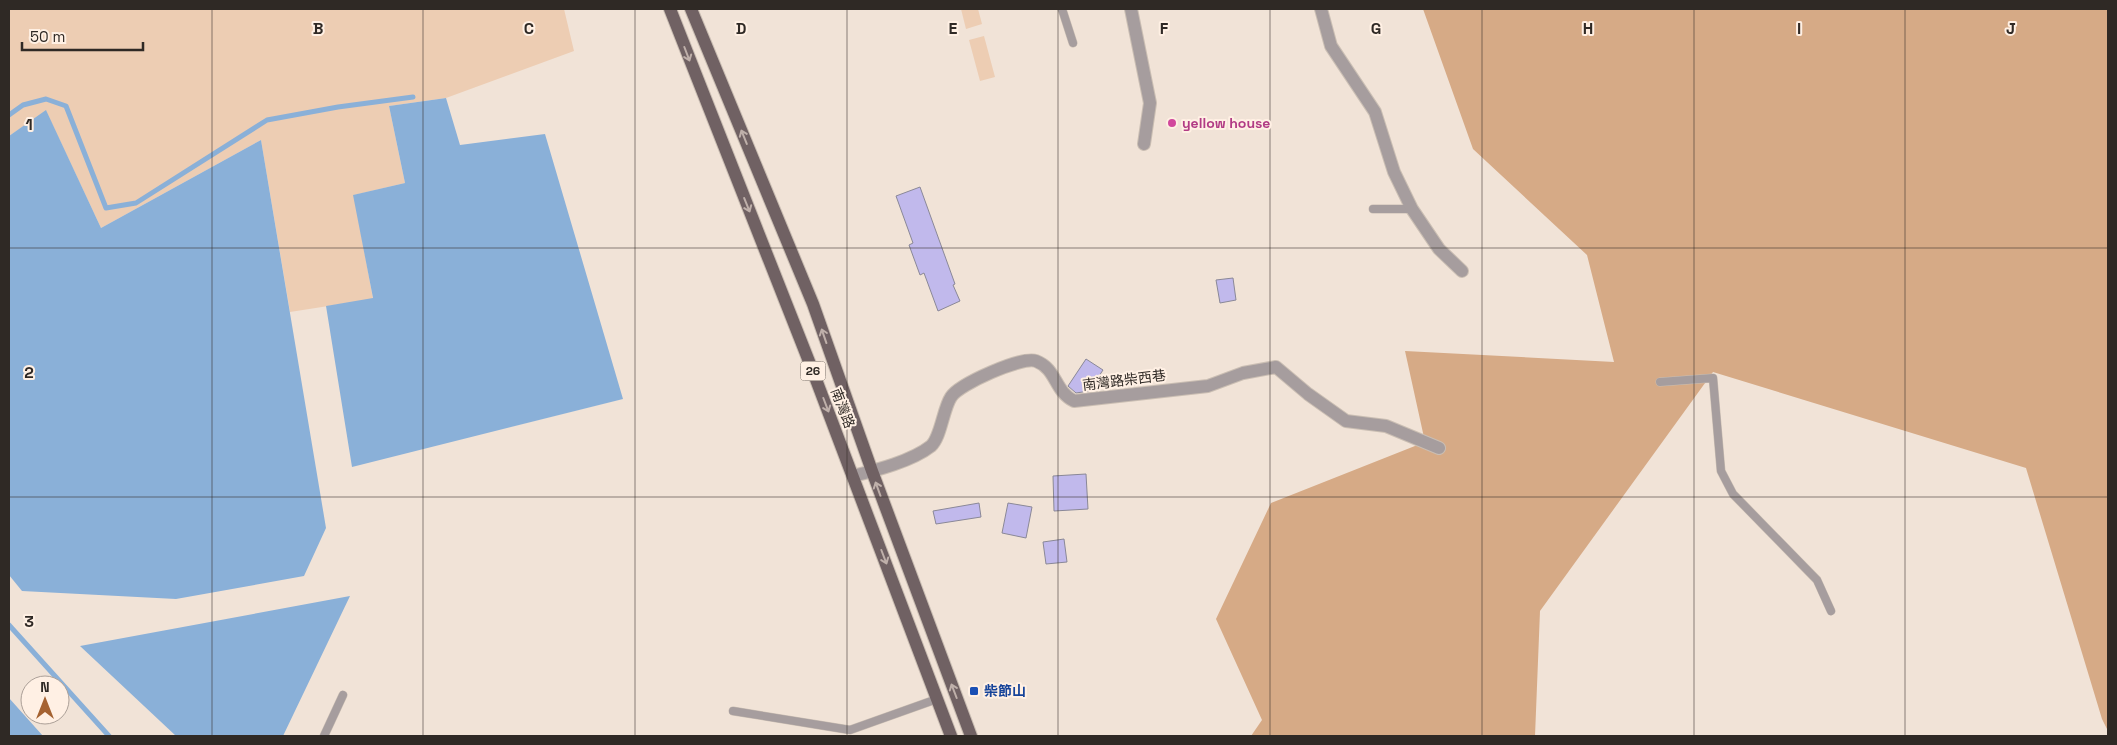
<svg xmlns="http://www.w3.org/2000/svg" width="2117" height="745" font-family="'Space Grotesk','Noto Sans TC',sans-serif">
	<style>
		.green { fill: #edcdb3 }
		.forest { fill: #d6aa86 }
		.water { fill: #8ab0d8 }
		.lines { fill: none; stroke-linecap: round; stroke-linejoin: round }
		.stream { stroke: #8ab0d8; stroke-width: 5 }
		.building { fill: #c1b9ec; stroke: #8a8897 }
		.service-casing { stroke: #cabeb3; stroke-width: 9 }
		.minor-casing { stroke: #cabeb3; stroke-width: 14 }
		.primary-casing { stroke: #cabeb3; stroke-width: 14 }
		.service { stroke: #a69d9e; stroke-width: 8 }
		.minor { stroke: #a69d9e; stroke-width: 12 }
		.primary { stroke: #706163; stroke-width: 12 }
		.oneway { stroke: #bfb0aa }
		.grid { fill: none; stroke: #2f2925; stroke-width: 1; stroke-opacity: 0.55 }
		.hotel-dot { fill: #d1479c; stroke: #fff0e4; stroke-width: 2 }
		.transit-dot { fill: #1a4fb4; stroke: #fff0e4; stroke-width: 2 }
		.labels { text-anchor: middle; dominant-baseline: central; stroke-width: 4; stroke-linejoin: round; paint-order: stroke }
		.shield { fill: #fff0e4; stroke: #6d655e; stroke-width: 1 }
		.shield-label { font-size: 12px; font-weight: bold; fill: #2f2925 }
		.hotel-label { font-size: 14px; font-weight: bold; fill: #b23c85; stroke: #fff0e4; text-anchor: start }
		.street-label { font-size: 14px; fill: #2f2925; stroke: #fff0e4 }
		.transit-label { font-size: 14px; font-weight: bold; fill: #164399; stroke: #fff0e4; text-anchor: start }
		.grid-label { font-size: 16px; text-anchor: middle; font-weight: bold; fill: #2f2925; stroke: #fff0e4; stroke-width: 4; stroke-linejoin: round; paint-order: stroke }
	</style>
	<rect width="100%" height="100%" fill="#f1e3d7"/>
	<path class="green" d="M9,9h555l10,42 -128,47 -57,8 16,77 -51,12 19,104 -83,13 -29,-172 -160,88 -55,-117 -37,25z
		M961,9h17l4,15 -16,5z
		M984,36l11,41 -15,4 -11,-41z"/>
	<path class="forest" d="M1423,9h685v722l-6,-12 -76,-251 -313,-96 -173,239 -5,125h-284l11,-16 -46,-101 55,-116 154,-61 -20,-91 209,11 -27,-107 -114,-106z"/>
	<path class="water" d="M446,98l14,47 85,-11 78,265 -271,68 -26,-161 47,-8 -20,-103 52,-12 -16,-77z
		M46,110l55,118 160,-88 65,388 -22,48 -128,23 -154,-8 -13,-16v-439z
		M350,596l-67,140h-107l-96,-90z
		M9,698l34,38h-34z"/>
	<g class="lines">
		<path class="stream" d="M9,115l14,-10 23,-6 20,7 40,102 30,-5 131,-83 71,-13 75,-10
			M9,625l100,111"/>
	</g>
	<path class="building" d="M920,187l35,97 -2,1 7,16 -22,10 -14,-38 -4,2 -11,-30 4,-2 -17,-47z
		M1233,278l3,22 -16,3 -4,-23z
		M1086,359l17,11 -14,21 -13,2 -8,-7z
		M1086,474l2,35 -34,2 -1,-35z
		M979,503l2,14 -45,7 -3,-13z
		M1008,503l24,4 -6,31 -24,-5z
		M1064,539l3,23 -21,2 -3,-22z"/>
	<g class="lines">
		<g class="service-casing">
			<path id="service" d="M1062,9l11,34
				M1373,209h39
				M1660,382l53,-4 8,93 12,23 84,86 14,31
				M733,711l117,19 87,-31
				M324,736l19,-41"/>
		</g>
		<g class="minor-casing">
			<path id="minor" d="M1131,9l19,94 -6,41
				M1321,9l10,37 44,66 19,60 18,37 27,40 23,22
				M853,476c24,-6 59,-15 78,-30 10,-9 12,-37 20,-49 8,-13 71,-41 85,-36 21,8 18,30 38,40l134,-15 35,-13 33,-6 32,27 38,27 40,5 53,22"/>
		</g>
		<g class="primary-casing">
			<path id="primary" d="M670,9l142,360 139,367
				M691,9l122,295 59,167 99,265"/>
		</g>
		<use href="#service" class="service"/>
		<use href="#minor" class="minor"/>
		<use href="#primary" class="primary"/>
	</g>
	<defs><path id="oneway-shaft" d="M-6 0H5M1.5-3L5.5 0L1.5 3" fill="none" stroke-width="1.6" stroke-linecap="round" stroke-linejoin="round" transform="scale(1.25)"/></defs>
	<g class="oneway">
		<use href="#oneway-shaft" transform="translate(687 54) rotate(69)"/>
		<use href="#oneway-shaft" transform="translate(744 137) rotate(-112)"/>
		<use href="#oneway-shaft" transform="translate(747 205) rotate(68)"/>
		<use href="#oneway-shaft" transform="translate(824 336) rotate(-109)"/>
		<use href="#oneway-shaft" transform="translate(826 405) rotate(69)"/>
		<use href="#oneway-shaft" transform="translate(878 489) rotate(-110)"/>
		<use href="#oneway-shaft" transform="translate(884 557) rotate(69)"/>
		<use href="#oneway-shaft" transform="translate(954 691) rotate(-111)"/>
	</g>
	<path class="grid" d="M212,9v727M423,9v727M635,9v727M847,9v727M1058,9v727M1270,9v727M1482,9v727M1694,9v727M1905,9v727M9,248h2099M9,497h2099"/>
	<circle class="hotel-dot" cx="1172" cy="123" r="5"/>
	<rect class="transit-dot" x="969" y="686" width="10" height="10" rx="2.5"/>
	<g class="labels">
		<rect class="shield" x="800.5" y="361.5" width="25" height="19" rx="4"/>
		<g class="shield-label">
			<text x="813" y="371">26</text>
		</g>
		<g class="hotel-label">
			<text x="1182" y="123">yellow house</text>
		</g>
		<g class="street-label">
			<text transform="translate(1124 380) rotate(-7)">南灣路柴西巷</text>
			<text transform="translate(843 408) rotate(69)">南灣路</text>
		</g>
		<g class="transit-label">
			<text x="984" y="691">柴節山</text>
		</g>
	</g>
	<g class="grid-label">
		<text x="318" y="34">B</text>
		<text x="529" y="34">C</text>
		<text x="741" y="34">D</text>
		<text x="953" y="34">E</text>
		<text x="1164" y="34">F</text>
		<text x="1376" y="34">G</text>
		<text x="1588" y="34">H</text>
		<text x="1799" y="34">I</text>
		<text x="2011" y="34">J</text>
		<text x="29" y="130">1</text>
		<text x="29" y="378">2</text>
		<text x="29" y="627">3</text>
	</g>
	<rect width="2117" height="745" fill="none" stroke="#2f2925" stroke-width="20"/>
	<g transform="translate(45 700)"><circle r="24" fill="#fff0e4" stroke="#aca098"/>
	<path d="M0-4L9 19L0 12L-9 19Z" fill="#a56231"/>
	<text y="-8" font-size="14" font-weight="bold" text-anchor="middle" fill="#2f2925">N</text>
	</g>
	<path d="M22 42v8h121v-8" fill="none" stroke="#2f2925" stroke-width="2.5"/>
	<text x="30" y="42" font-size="15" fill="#2f2925" stroke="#fff0e4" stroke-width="4" paint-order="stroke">50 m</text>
</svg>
